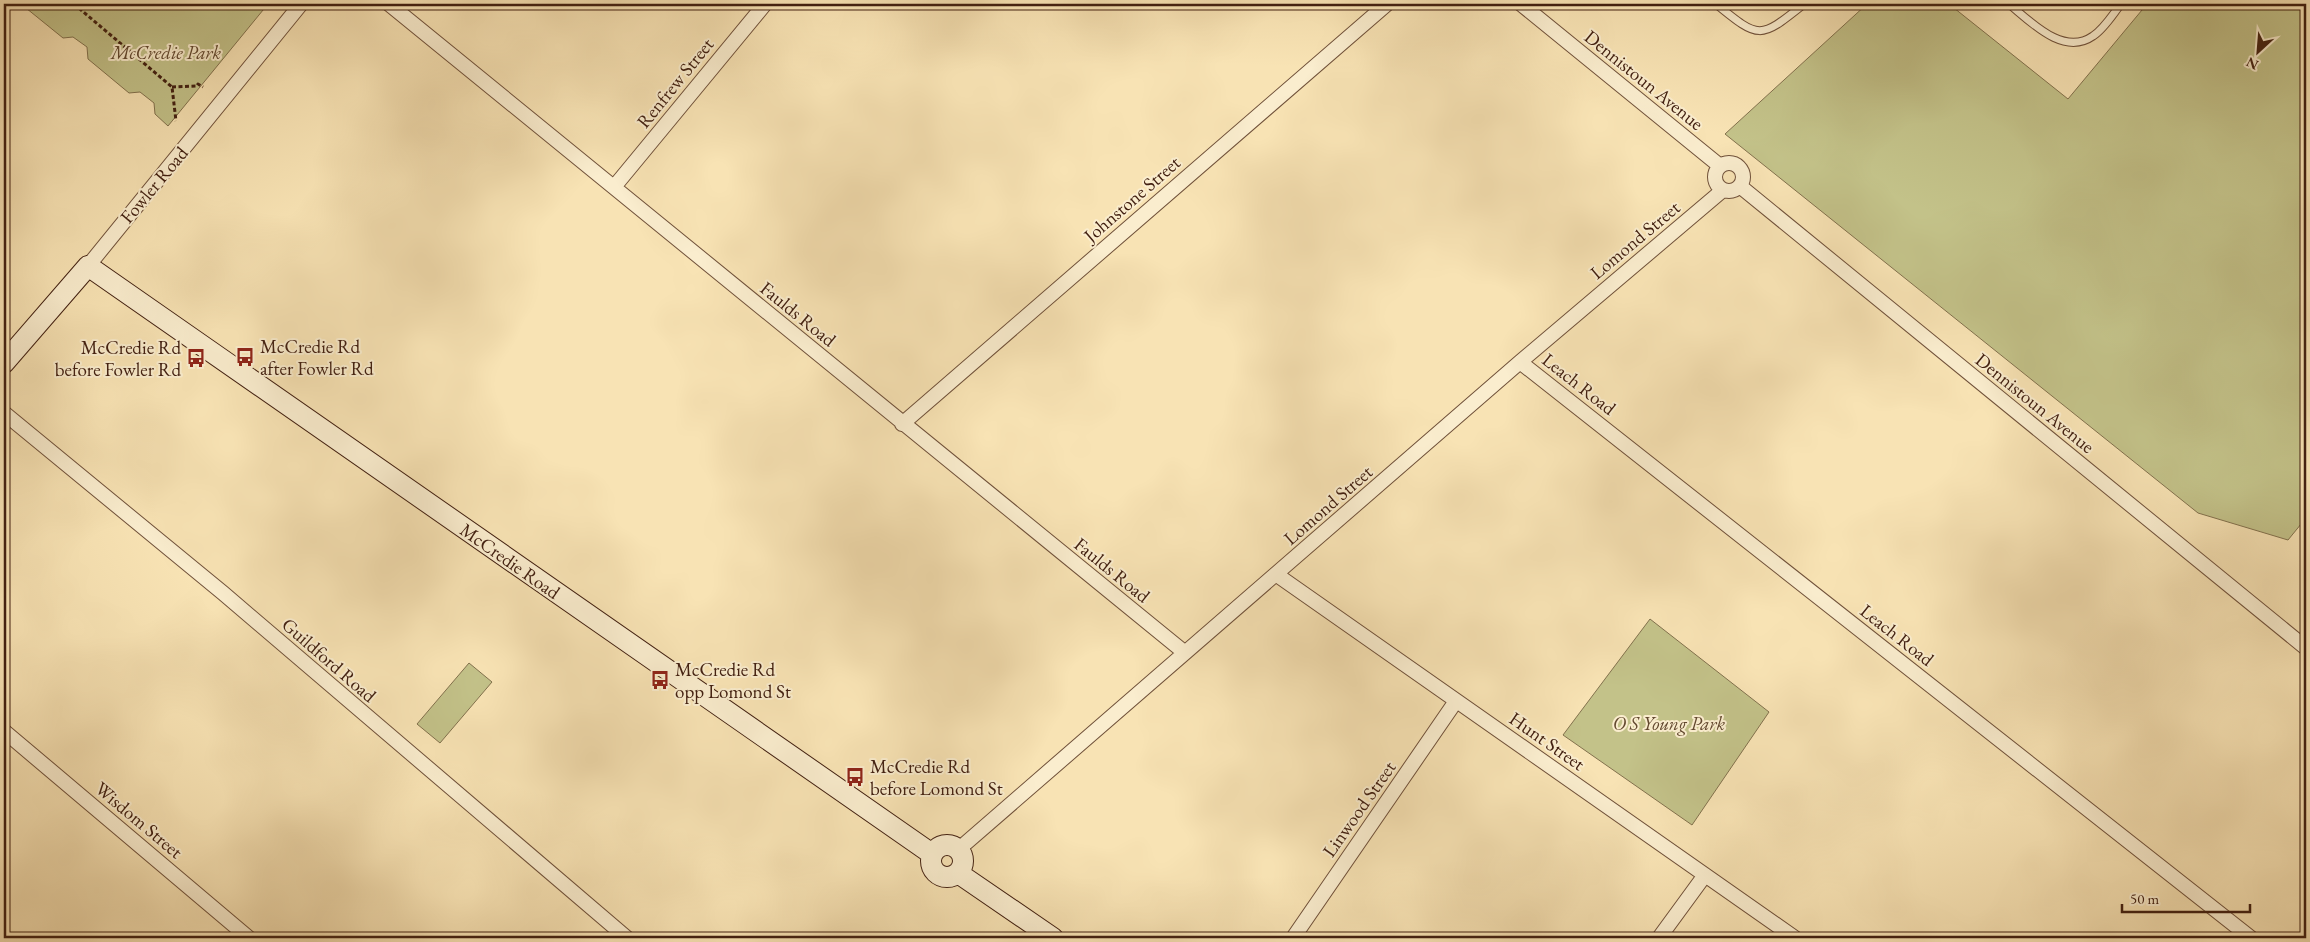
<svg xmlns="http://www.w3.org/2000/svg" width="2310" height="942" font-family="'EB Garamond',serif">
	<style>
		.green { fill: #c3c289; stroke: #82714d }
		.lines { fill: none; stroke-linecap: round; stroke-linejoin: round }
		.service-casing { stroke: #70513a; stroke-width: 9 }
		.minor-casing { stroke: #70513a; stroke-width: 16 }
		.secondary-casing { stroke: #422011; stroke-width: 22 }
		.path { stroke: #422011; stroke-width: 3; stroke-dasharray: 4 2.5; stroke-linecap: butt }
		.service { stroke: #faedce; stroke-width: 7 }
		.minor { stroke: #faedce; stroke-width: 14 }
		.secondary { stroke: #faedce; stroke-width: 20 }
		.labels { text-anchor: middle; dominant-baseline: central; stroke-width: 4; stroke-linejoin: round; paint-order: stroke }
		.park-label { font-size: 19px; font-style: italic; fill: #62482f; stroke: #faedce }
		.street-label { font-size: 19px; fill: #422011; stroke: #faedce }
		.poi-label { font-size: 19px; fill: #422011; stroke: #faedce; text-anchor: start }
	</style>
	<rect width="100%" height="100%" fill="#f8e3b4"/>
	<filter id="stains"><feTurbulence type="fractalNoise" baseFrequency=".004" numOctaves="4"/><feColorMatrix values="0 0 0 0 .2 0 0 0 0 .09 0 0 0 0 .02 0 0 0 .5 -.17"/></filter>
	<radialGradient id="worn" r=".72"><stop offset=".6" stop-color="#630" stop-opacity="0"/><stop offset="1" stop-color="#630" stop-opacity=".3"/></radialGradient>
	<path class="green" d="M21,4h247l-100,122 -13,-12 -1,-11 -14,-11 -11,1 -41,-34 -1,-12 -14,-10 -10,1z
		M1867,4h82l119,95 79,-95h159v514l-18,22 -90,-27 -473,-379z
		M1650,619l119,93 -77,113 -129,-90z
		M469,663l23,19 -52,61 -23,-19z"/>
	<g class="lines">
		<g class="service-casing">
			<path id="service" d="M1716,4c44,36 44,35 88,0
				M2009,4c21,17 54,53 84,32 11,-7 20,-22 28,-32"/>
		</g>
		<g class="minor-casing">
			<path id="minor" d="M389,4l795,648
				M1521,4l199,162
				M1715 177a14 14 0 1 1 28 0a14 14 0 1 1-28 0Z
				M614,187l151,-183
				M1741,187l565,461
				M88,266l213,-262
				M1520,362l731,576
				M4,413l219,180 404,345
				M902,424l485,-420
				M1277,575l518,363
				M4,731l245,207
				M959,849l561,-487 203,-172
				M1293,938l163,-237
				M1659,938l46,-63"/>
		</g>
		<g class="secondary-casing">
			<path id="secondary" d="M4,363l84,-97 844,588
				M931 861a16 16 0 1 1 32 0a16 16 0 1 1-32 0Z
				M958,873l95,65"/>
		</g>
		<path class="path" d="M74,4l98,83 4,34
			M172,87l25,-1 1,-2 5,3"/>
		<use href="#service" class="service"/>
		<use href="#minor" class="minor"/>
		<use href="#secondary" class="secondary"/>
	</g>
	<defs>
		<g id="bus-bare" transform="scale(1.5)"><path d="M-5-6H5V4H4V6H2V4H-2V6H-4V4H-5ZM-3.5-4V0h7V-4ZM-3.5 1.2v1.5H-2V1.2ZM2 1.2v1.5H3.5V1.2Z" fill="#8f2418" stroke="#faedce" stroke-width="2.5" paint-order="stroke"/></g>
	</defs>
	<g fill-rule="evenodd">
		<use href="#bus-bare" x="245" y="357"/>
		<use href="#bus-bare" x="196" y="358"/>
		<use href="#bus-bare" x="660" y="680"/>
		<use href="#bus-bare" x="855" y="777"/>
	</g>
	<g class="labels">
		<g class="park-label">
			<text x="166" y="52">McCredie Park</text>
			<text x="1669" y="723">O S Young Park</text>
		</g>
		<g class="street-label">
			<text transform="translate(1644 80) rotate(39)">Dennistoun Avenue</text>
			<text transform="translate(675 83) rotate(-51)">Renfrew Street</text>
			<text transform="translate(154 185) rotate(-50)">Fowler Road</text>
			<text transform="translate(1132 199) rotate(-41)">Johnstone Street</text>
			<text transform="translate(1635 240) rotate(-40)">Lomond Street</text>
			<text transform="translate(798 314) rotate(39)">Faulds Road</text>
			<text transform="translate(1579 384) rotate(38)">Leach Road</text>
			<text transform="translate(2035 403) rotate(39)">Dennistoun Avenue</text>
			<text transform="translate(1328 505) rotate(-41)">Lomond Street</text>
			<text transform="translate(510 561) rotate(35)">McCredie Road</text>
			<text transform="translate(1112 570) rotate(39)">Faulds Road</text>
			<text transform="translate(1897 635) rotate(38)">Leach Road</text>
			<text transform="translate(329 660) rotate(41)">Guildford Road</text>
			<text transform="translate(1547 741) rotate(35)">Hunt Street</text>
			<text transform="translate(1359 809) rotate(-55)">Linwood Street</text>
			<text transform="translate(139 820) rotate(40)">Wisdom Street</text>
		</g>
		<g class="poi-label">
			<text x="260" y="346">McCredie Rd<tspan x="260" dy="22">after Fowler Rd</tspan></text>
			<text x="181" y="347" text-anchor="end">McCredie Rd<tspan x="181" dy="22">before Fowler Rd</tspan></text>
			<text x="675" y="669">McCredie Rd<tspan x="675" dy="22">opp Lomond St</tspan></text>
			<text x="870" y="766">McCredie Rd<tspan x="870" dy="22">before Lomond St</tspan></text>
		</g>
	</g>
	<rect width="2310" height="942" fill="none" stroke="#f8e3b4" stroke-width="20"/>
	<rect x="5" y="5" width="2300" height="932" fill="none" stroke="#422011" stroke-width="2.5"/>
	<rect x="10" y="10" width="2290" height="922" fill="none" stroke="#422011"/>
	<g transform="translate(2258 52) rotate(206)" stroke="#faedce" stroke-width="4" paint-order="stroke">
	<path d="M0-4L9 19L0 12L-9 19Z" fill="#422011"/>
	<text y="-8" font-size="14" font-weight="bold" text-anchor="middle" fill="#422011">N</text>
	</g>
	<path d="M2122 904v8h128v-8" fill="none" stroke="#422011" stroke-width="2.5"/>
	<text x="2130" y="904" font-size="15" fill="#422011" stroke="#faedce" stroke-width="4" paint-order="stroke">50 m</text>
	<rect width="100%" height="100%" filter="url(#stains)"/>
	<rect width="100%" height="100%" fill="url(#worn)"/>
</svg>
